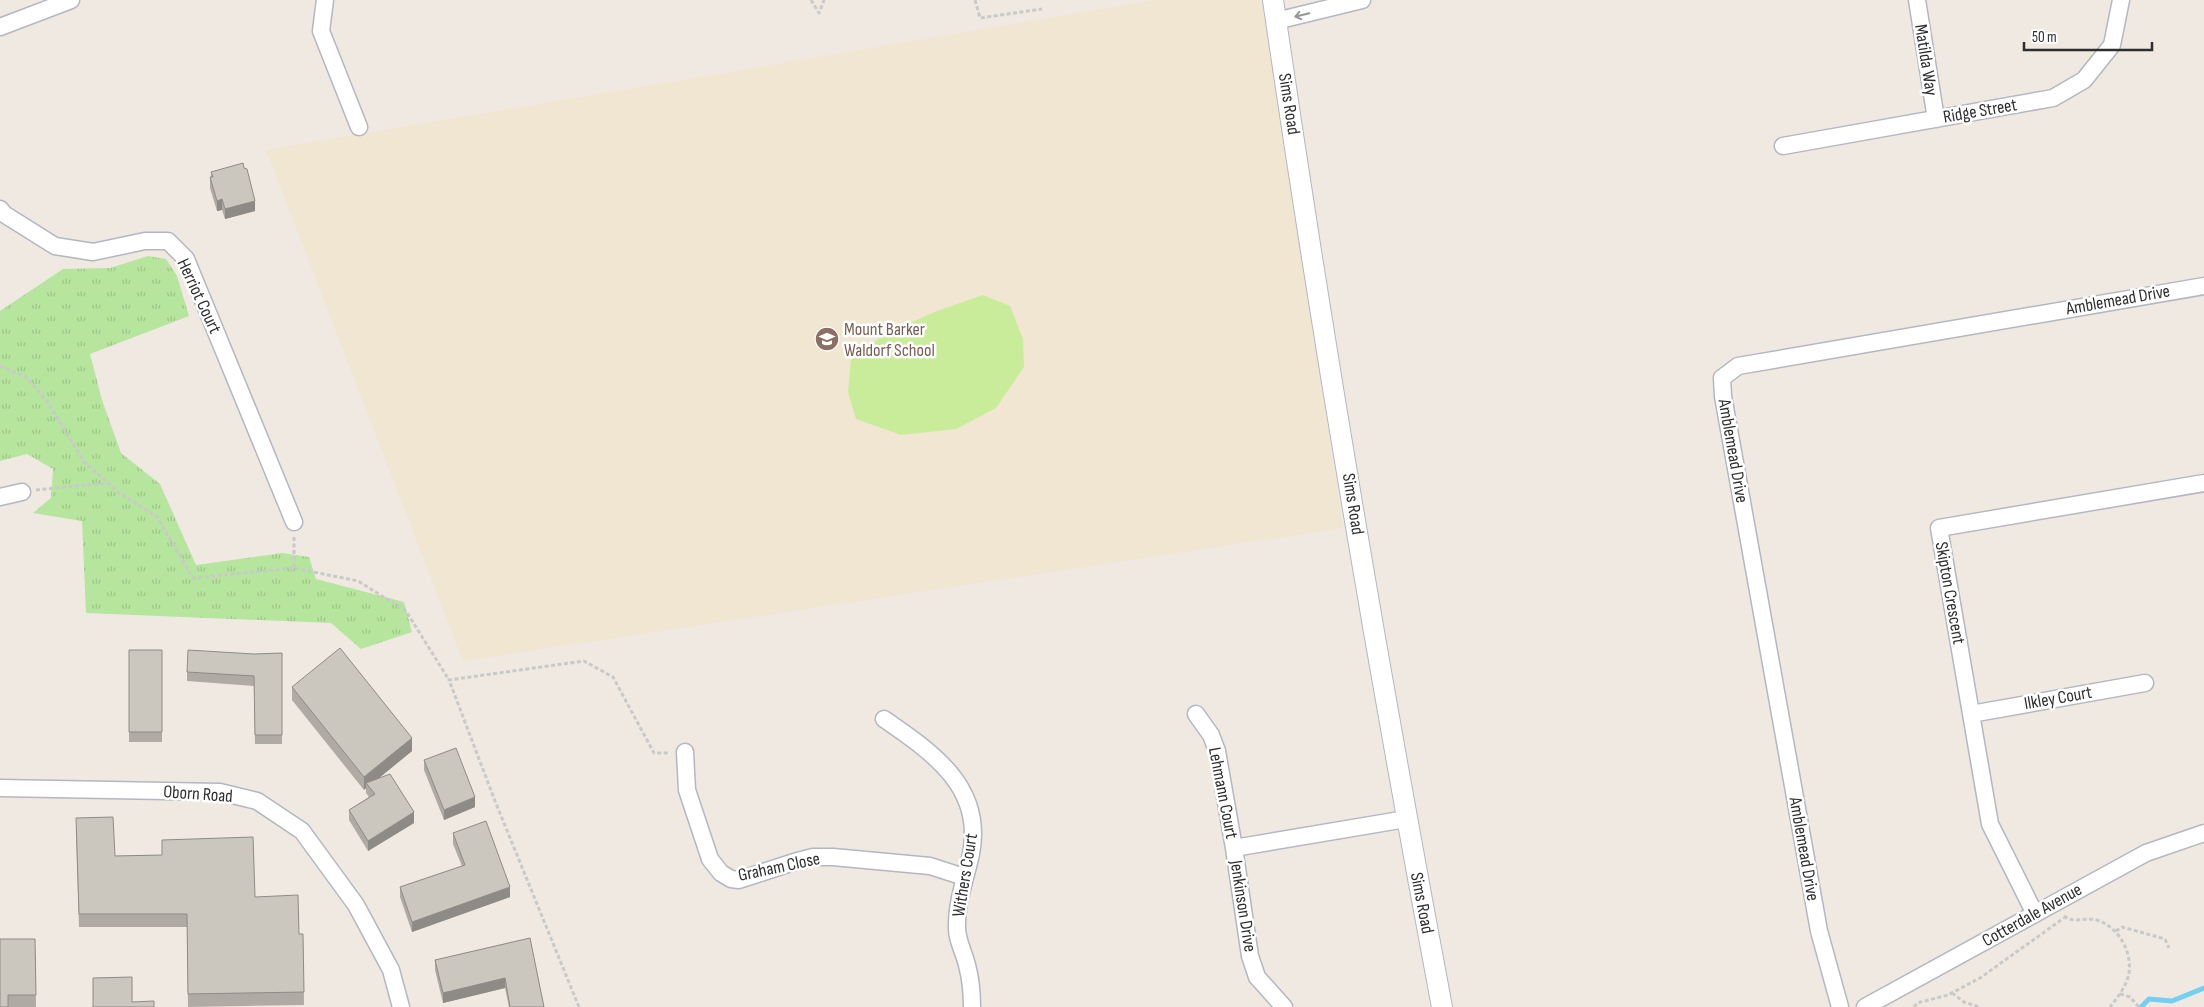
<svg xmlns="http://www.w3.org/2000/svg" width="2204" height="1007" font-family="'Sofia Sans Condensed',sans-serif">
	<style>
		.education { fill: #f0e6d1 }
		.park { fill: url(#park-tufts) }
		.pitch { fill: #c9ec9a }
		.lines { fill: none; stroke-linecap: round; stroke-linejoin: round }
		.stream { stroke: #75cff0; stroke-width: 5 }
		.minor-casing { stroke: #b4b7c1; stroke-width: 19 }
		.tertiary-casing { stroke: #b4b7c1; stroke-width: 22 }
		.path { stroke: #c9c9c9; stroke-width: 3; stroke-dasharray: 4 2.5; stroke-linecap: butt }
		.minor { stroke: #fff; stroke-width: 16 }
		.tertiary { stroke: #fff; stroke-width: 20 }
		.wall { fill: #afaba4 }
		.shaded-wall { fill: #8e8b86 }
		.building { fill: #cbc7bf; stroke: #8e8b86 }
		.oneway { stroke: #969696 }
		.labels { text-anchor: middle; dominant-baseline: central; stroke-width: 5; stroke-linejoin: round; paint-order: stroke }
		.street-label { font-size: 18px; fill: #2e2e2e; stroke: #fff }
		.education-label { font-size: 18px; fill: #785e54; stroke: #fff; text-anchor: start }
	</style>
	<defs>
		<pattern id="park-tufts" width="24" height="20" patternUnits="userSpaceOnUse" patternTransform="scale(1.25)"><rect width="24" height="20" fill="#b6e59e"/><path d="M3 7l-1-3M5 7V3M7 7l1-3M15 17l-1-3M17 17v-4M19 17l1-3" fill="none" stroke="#9dc588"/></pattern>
	</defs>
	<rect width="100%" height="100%" fill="#efe9e1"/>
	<path class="education" d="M1157,0h107l79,528 -880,133 -197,-511z"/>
	<path class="park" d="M148,256l18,3 11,17 12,40 -99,38 12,46 19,53 39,31 36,81 86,-12 27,4 7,22 88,23 8,30 -51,17 -30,-26 -245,-10 -4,-92 -49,-8 18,-15 2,-29 -26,-15 -27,7v-150l63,-42 47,-1z"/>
	<path class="pitch" d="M983,295l27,11 13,33 1,28 -28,41 -40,21 -55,6 -45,-16 -8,-27 3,-32 34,-26 52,-23z"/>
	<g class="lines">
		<path class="stream" d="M2141,1007l8,-8 23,2 32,-13"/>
		<g class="minor-casing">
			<path id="minor" d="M325,0l-4,31 38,96
				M1917,0l19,119
				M1276,21l86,-21
				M0,27l71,-27
				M1783,146l270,-48 31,-18 28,-35 9,-45
				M0,209l4,5 51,32 38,6 52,-11h23l18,18 108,263
				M0,497l22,-5
				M1196,714l15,21 6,16 17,97
				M1971,714l174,-31
				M884,719c49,34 100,68 87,135 -5,23 -14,46 -14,71 -1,14 7,27 10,40 4,15 5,27 5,42
				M685,752l2,38 23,69 11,14 10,6 8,1 55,-18 19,-5h20l97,9 34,11
				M0,788l220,4 37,9 45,30 54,74 35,65 10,37
				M2035,914l-45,-90 -51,-296 265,-45
				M1284,1007l-27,-30 -7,-21 -16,-108 172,-29
				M1840,1007l-21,-76 -96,-535 -1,-18 16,-12 466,-80
				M1865,1007l281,-154 58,-20"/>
		</g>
		<g class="tertiary-casing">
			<path id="tertiary" d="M1273,0c49,337 106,673 169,1007"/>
		</g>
		<path class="path" d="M811,0l8,13 5,-13
			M975,0l5,18 62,-9
			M0,366l26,11 21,24 37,61 34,30 39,25 36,61 101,-10 64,13 48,30 43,69
			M36,490l71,-7
			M294,537v31
			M2064,916c10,8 21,1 33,4 21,7 35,30 32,53 -2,12 -11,24 -19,34
			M2116,931l6,-4 43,12 4,9
			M1952,993l12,9 16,5
			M2120,994l10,3 9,10
			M579,1007l-84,-206 -46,-121 135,-19 29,16 41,76h16
			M1914,1007l3,-4 31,-8 32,-17 84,-60"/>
		<use href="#minor" class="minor"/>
		<use href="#tertiary" class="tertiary"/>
	</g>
	<path class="wall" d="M211,172l44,39 -30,8 -3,-9 -5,1 -7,-23v-11h1z
		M129,650h33v92h-33z
		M282,653v91h-27l-1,-58 -67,-5v-9l67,-18z
		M292,687l120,64 -34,28 36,44 -46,28 -19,-31v-10l20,-13 -3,-4v-5l-2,2 -72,-90z
		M424,760l51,47 -31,13 -20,-50z
		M76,831l39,25 47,-1v-15l93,57 44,37h4l1,71 -116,2 -1,-80h-108z
		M453,833l57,64 -98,35 -12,-35v-10l62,-21 -9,-22z
		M530,938l14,69h-35l-4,-19 -62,15 -8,-33v-10z
		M35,939l1,68h-36z"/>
	<path class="shaded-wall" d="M222,199v11l-5,1v-10z
		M255,201v10l-30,8v-10z
		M412,738v13l-43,35 -3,-3v5l-2,2v-13z
		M475,797v10l-31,13v-10z
		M414,812v11l-46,28v-10z
		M510,887v10l-98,35v-10z
		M505,978v10l-62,15v-10z"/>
	<path class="building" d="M243,163l1,5 3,1 8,32 -30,8 -3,-10 -5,2 -7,-24h3l-2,-5z
		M340,648l72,90 -48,39 -72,-90z
		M129,650h33v82h-33z
		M188,650l66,4 28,-1v82h-27l-1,-59 -67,-4z
		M456,748l19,49 -31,13 -20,-50z
		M390,774l24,38 -46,29 -19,-31 26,-16 -9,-11z
		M113,817l2,39 47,-1v-15l91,-3 2,60 43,-2 1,39h4l1,58 -116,2 -1,-80h-108l-3,-96z
		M486,821l24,66 -98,35 -12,-35 65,-22 -12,-32z
		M530,938l14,69h-34l-5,-29 -62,15 -8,-33z
		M0,939h35l1,56h-28v12h-8z
		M132,977v25l22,-1v6h-61v-29z"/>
	<defs><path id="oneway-shaft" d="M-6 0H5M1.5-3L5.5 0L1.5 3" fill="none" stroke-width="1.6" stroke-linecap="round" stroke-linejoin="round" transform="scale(1.25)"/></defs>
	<use class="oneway" href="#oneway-shaft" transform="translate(1302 15) rotate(166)"/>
	<defs>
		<g id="school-disc" transform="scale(1.25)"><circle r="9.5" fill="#8d6e63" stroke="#fff"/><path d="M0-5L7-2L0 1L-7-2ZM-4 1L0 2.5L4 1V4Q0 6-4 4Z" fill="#fff"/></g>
	</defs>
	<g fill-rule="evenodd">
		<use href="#school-disc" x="827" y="339"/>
	</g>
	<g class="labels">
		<g class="street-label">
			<text transform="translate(1926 60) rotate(81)">Matilda Way</text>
			<text transform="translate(1289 104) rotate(81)">Sims Road</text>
			<text transform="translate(1980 111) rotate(-10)">Ridge Street</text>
			<text transform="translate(199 296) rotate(65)">Herriot Court</text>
			<text transform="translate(2118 300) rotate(-10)">Amblemead Drive</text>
			<text transform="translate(1733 451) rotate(80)">Amblemead Drive</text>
			<text transform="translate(1353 504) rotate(81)">Sims Road</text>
			<text transform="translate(1950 593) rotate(80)">Skipton Crescent</text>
			<text transform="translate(2058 698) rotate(-10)">Ilkley Court</text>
			<text transform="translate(1223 793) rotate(79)">Lehmann Court</text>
			<text transform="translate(198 794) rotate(4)">Oborn Road</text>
			<text transform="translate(1804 849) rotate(80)">Amblemead Drive</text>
			<text transform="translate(779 867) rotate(-12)">Graham Close</text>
			<text transform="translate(965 875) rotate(-81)">Withers Court</text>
			<text transform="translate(1422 903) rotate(79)">Sims Road</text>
			<text transform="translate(1243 906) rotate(81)">Jenkinson Drive</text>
			<text transform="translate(2032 915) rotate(-29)">Cotterdale Avenue</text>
		</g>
		<g class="education-label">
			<text x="844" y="329">Mount Barker<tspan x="844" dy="21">Waldorf School</tspan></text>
		</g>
	</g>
	<path d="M2024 42v8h128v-8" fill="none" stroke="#2e2e2e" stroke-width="2.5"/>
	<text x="2032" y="42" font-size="15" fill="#2e2e2e" stroke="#ffffff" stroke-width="4" paint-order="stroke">50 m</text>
</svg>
